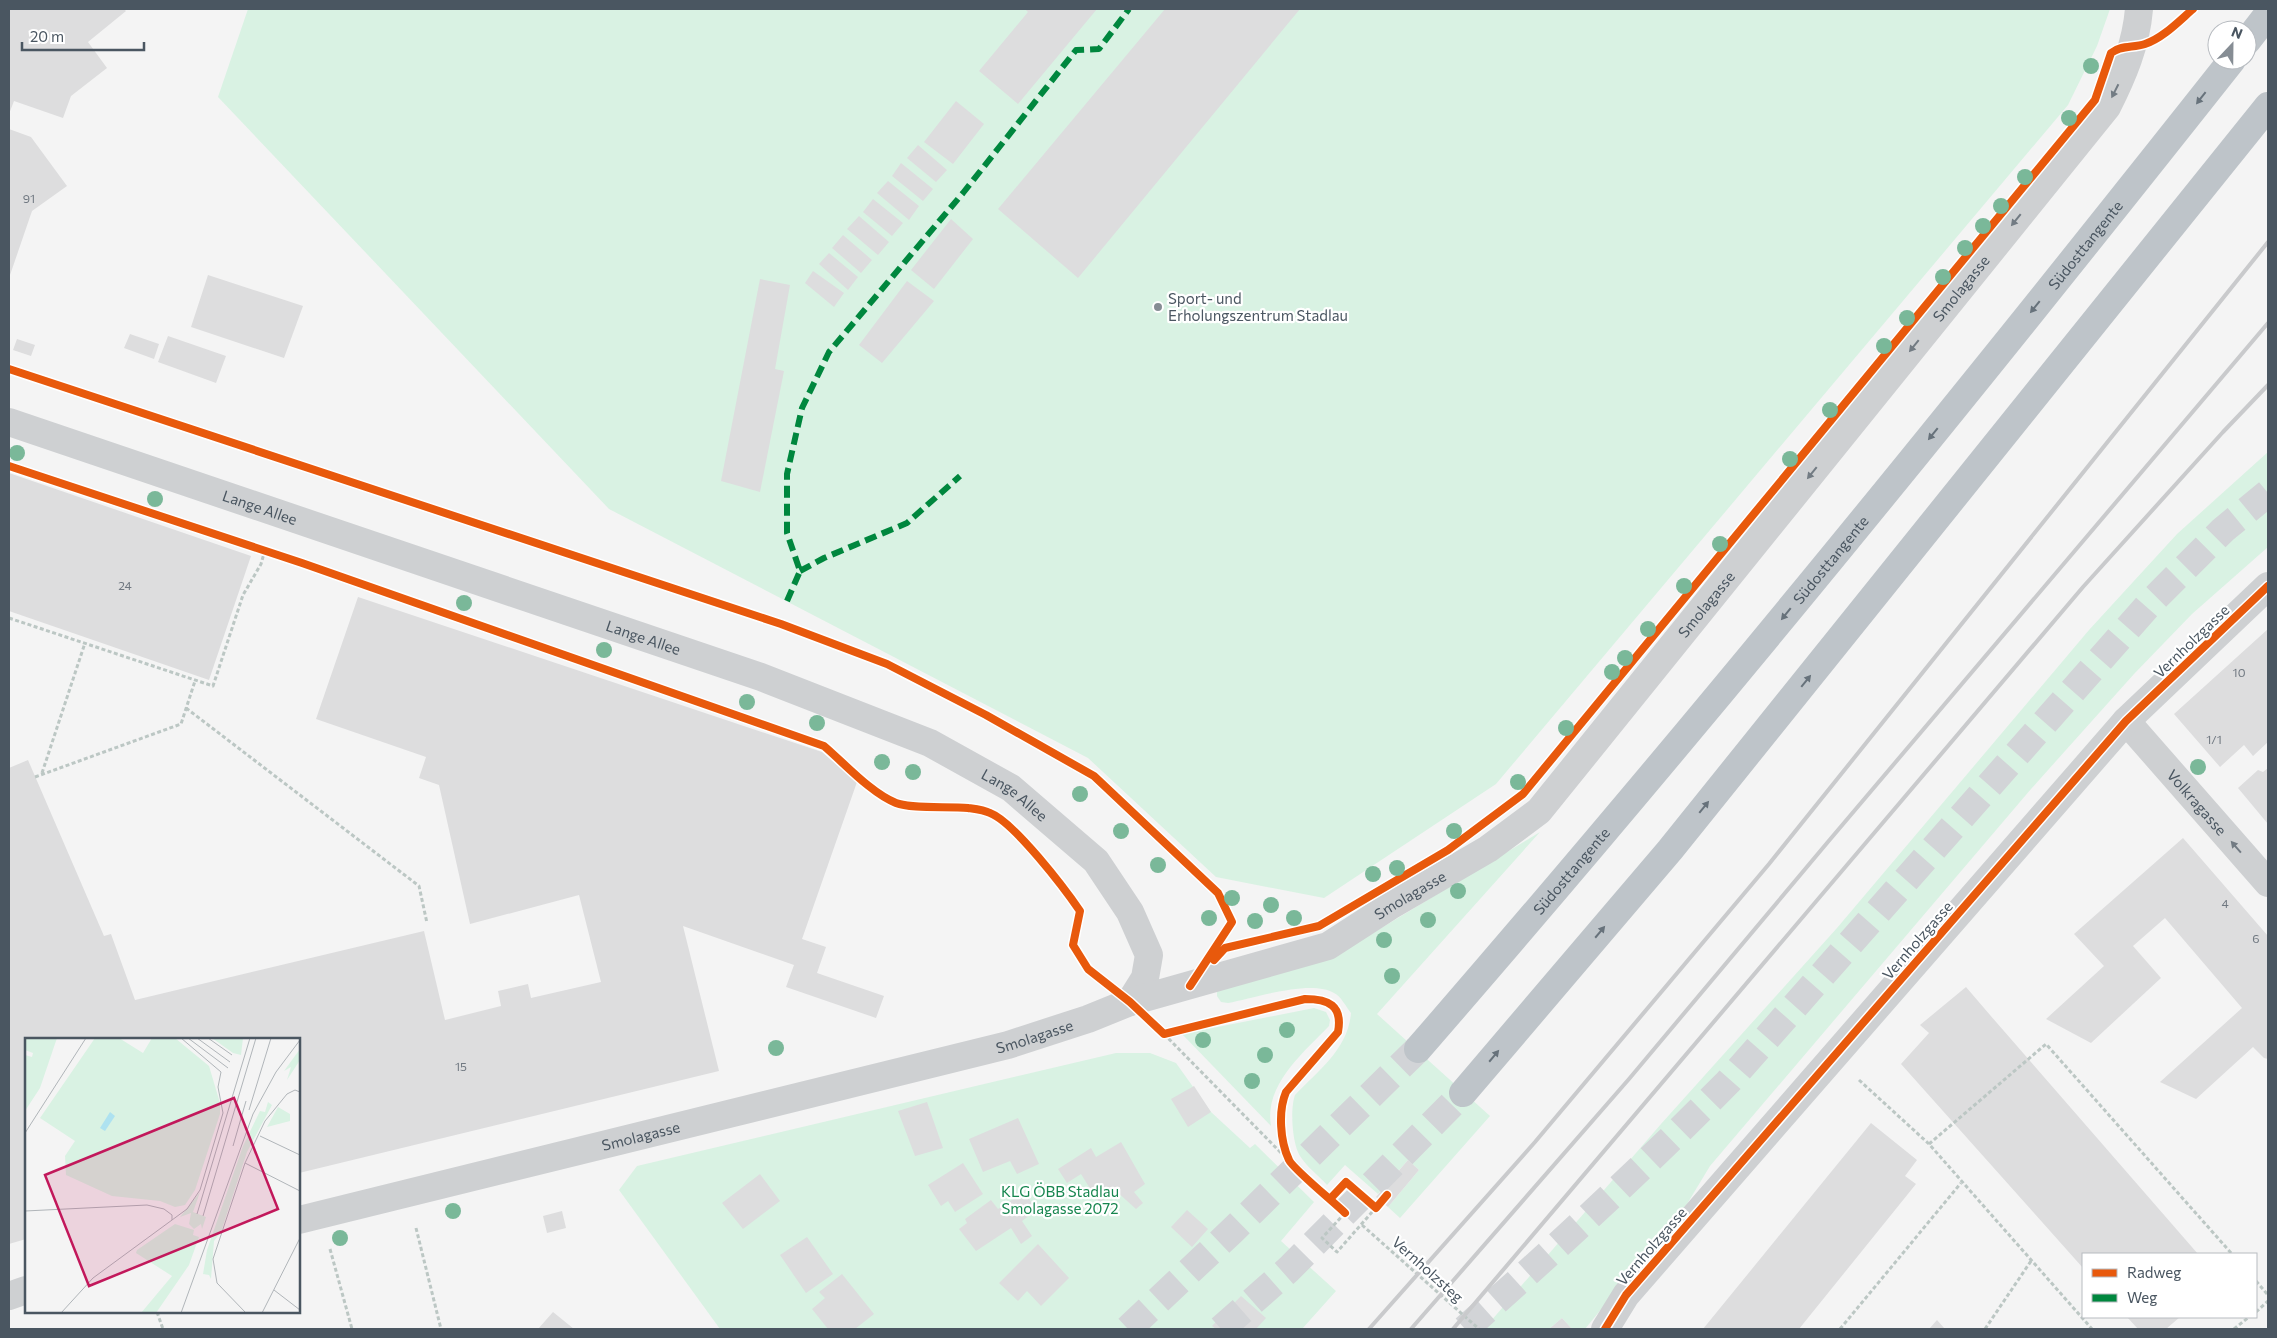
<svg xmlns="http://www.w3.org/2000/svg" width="2277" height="1338" font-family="Commissioner,sans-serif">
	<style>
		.green { fill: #d9f2e3 }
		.building { fill: #ddddde }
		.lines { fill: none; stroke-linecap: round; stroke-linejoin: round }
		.highway-tunnel { stroke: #d2d4d7; stroke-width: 28; stroke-dasharray: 28 14; stroke-linecap: butt }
		.path { stroke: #bcc7c4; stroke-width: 3; stroke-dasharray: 4 2.5; stroke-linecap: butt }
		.street { stroke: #ced0d2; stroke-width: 28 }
		.highway { stroke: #bec4c9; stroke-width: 28 }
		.rail { stroke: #c9cacc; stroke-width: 4 }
		.quiet { stroke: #00873e; stroke-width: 6; stroke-dasharray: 12 6; stroke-linecap: butt }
		.cycleway-casing { stroke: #fff; stroke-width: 11 }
		.cycleway { stroke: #e8590c; stroke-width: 8 }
		.tree { fill: #7ab899 }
		.oneway { fill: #727b83 }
		.oneway2 { fill: #67727b }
		.poi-dot { fill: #868d94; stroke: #fff; stroke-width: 2 }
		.labels { text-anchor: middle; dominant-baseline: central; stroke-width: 4.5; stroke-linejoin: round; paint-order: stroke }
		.number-label { font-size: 12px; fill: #707881 }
		.street-label { font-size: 15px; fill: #4a5661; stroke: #fff }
		.poi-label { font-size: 15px; fill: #4a5661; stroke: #fff; text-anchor: start }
		.park-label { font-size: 15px; fill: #17864f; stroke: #fff }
		.inset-road { fill: none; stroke: #b0b5b9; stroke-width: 1 }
		.view { fill: #c2185b; fill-opacity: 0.15; stroke: #c2185b; stroke-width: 2.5 }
		.inset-edge { fill: none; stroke: #4a5661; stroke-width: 2.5 }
	</style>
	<rect width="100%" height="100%" fill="#f4f4f4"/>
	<path class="green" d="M248,9h1862l-13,37 -29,59 -572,679 -172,114 -108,-21 -128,-119 -479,-249 -391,-412z
		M2268,452v95l-76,67 -58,60 -103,115 -321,377 -23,38 -102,125h-13l-10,-11 -13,11h-65l177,-205 176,-196 252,-298 88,-96z
		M1540,832l-163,182 113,102 -90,102 -12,-11 31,-37 -11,-10 -30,34 -33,-29 -18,20c-8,-9 -20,-18 -27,-29 -8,-13 -10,-47 -5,-61 24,-25 53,-46 56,-82 -5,-6 -10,-17 -17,-20 -23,-14 -79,5 -106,10l-7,-1 -4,-6v-9l123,-34z
		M1314,1008l12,4 4,8 -1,6c-26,27 -65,59 -58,100l-89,-92z
		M1116,1053h34l26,10 35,49 39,36 5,-4 59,58 -33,39 55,50 -34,38h-582l-101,-139 18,-24z"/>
	<path class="building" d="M9,9h115l2,2 -38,31 19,26 -36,28 -8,22 -49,-17 -5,13z
		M1025,9h72l-79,95 -39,-33 49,-59z
		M1165,9h135l-222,269 -80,-69z
		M956,101l28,23 -31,40 -29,-22z
		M9,129l22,8 36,49 -35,25 -23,67z
		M918,145l29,25 -11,12 -29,-24z
		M901,163l32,26 -10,12 -31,-25z
		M888,181l31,25 -10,14 -32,-27z
		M873,199l30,24 -11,13 -29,-24z
		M859,216l30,26 -11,13 -31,-26z
		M951,219l22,20 -39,50 -23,-19z
		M843,235l29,25 -11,13 -29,-25z
		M829,253l29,24 -10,13 -29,-26z
		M813,271l31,22 -10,14 -29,-24z
		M208,275l95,31 -19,52 -93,-31z
		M760,279l30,6 -15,84 9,2 -24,121 -39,-11z
		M907,281l27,20 -52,62 -23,-18z
		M130,334l29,10 -5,15 -30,-11z
		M168,336l58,20 -10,27 -58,-21z
		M17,339l18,6 -4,11 -18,-6z
		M9,473l242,83 -42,124 -200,-69z
		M358,597l464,155 35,30 -55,157 24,8 -9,26 67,23 -8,22 -90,-31 8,-22 -111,-39 36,145 -420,102v-134h-273v200l-17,5v-476l19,-8 76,176 7,-2 24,66 289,-69 21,89 56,-14 -3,-15 30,-7 3,14 70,-16 -22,-87 -109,29 -31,-139 -20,-7 7,-21 -110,-38z
		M2268,629v113l-15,14 -9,-11 -24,22 -46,-53z
		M2268,768v56l-30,-36 20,-18 5,2z
		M2183,838l85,98v123l-4,-1 -11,-11 -57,52 -36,-17 82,-74 -77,-90 -32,28 28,32 -70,65 -45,-24 58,-53 -30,-32z
		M1966,987l24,28 208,239h-115v14l-182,-204 28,-31 -9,-8z
		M1194,1086l17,26 -23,15 -17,-28z
		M927,1102l16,46 -28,8 -17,-45z
		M1018,1118l21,46 -22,10 -7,-13 -27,11 -14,-33z
		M1871,1123l46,37 -12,16 11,8 -117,145h-96z
		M1121,1142l24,42 -11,8 9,11 -7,6 -20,-18 -17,12 -18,-29 -14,9 -9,-14 33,-21 5,9z
		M1408,1160l11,10 -31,37 -12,-10z
		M963,1163l20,31 -28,18 -7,-11 -7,5 -13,-21z
		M760,1174l20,27 -37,28 -21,-26z
		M1024,1192l13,18 -15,11 10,15 -11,8 -10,-16 -35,23 -17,-22 8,-6 -2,-4 26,-19 7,9z
		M1187,1210l21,19 -16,18 -21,-20z
		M562,1211l4,17 -19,5 -4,-17z
		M807,1237l26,37 -27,19 -26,-38z
		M1038,1244l31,34 -28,28 -14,-15 -9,10 -19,-18z
		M842,1274l32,40 -19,15h-27l-16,-20 13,-11 -6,-6z
		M1241,1296l25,22 -10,11h-40l-4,-3z
		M553,1312l21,17h-36z
		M2127,1317h53l-14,12h-28z
		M1562,1318l10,11h-23z
		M1937,1320l8,9h-16z"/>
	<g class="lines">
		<path class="highway-tunnel" d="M1128,1329l104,-98 186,-182
			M1221,1329l68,-60 174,-176
			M1465,1329c90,-80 178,-161 263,-247l423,-480 72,-72 45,-37"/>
		<path class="path" d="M9,618l204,68 30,-91 18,-31 4,-14
			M186,708l233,178 8,37
			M42,773l43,-130
			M35,777l146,-53 14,-43
			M1164,1034l125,127
			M1859,1080l70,64 163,185
			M1929,1144l117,-100 186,210
			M1345,1213l-23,25 15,14 50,-57
			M1362,1225l117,104
			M416,1228l25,101
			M330,1249l22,80
			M2256,1281l12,14
			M157,1312l6,17
			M2256,1312l12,-11
			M1840,1329l121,-146
			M1985,1329l46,-68
			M2234,1329l15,-12"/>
		<g class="street">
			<path id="s1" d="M9,422l752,255 169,66 81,45 85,73 34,51 19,43 -4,23 -15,24"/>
			<path id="s2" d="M2126,721l142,162"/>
			<path id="s3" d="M299,1220l709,-175 80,-26 42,-17 198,-56 62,-40 98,-57 51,-38 568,-704c16,-32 29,-62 32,-98"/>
			<path d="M9,1296l17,-6"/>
			<path d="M1605,1329l21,-34 500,-574 142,-135"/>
		</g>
		<g class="highway">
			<path d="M2247,41l21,-27"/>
			<path id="s4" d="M1418,1049c280,-322 549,-654 814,-989"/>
			<path d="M1463,1093l207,-243 598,-744"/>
		</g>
		<path class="rail" d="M1369,1329l166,-187 234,-278 499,-622
			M1411,1329l218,-250 198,-236 441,-520
			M1453,1329l630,-742 140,-155 45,-47"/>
		<path class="quiet" d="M800,571l24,-13 83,-35 53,-47
			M787,601l13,-30 -13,-38v-59l15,-66 27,-56 134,-159 113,-143 23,-1 30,-40"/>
		<g class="cycleway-casing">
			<path id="cycleway" d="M9,369l772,255 106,40 99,51 108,61 124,117 14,29 -42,64
				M9,466l293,97 522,183c20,17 47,47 72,57 15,6 53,3 72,5 7,1 16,2 22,5 24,9 75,76 90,98l-7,34 15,24 42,33 34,32 141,-35c23,0 38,6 33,33l-52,60c-8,19 -6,49 3,68 4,9 46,43 56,53
				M1214,960l11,-12 94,-22 129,-76 75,-56 572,-694 16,-47c10,-8 22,-5 34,-9 18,-6 34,-23 48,-35
				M1330,1199l16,-17 30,26 11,-13
				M1605,1329l21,-34 500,-574 142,-135"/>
		</g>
		<use href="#cycleway" class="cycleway"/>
	</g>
	<g class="tree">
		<circle cx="2091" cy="66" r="8"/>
		<circle cx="2069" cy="118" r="8"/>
		<circle cx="2025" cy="177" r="8"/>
		<circle cx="2001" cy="206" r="8"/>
		<circle cx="1983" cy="226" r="8"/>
		<circle cx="1965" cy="248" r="8"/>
		<circle cx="1943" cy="277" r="8"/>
		<circle cx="1907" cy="318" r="8"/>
		<circle cx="1884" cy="346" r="8"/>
		<circle cx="1830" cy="410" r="8"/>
		<circle cx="17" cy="453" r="8"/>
		<circle cx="1790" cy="459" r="8"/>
		<circle cx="155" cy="499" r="8"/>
		<circle cx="1720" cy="544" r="8"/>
		<circle cx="1684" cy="586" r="8"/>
		<circle cx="464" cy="603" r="8"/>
		<circle cx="1648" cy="629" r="8"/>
		<circle cx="604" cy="650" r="8"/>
		<circle cx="1625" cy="658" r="8"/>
		<circle cx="1612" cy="672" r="8"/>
		<circle cx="747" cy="702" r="8"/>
		<circle cx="817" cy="723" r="8"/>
		<circle cx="1566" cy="728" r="8"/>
		<circle cx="882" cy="762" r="8"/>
		<circle cx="2198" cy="767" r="8"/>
		<circle cx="913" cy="772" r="8"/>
		<circle cx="1518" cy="782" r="8"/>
		<circle cx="1080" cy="794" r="8"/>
		<circle cx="1121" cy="831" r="8"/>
		<circle cx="1454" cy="831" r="8"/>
		<circle cx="1158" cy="865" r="8"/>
		<circle cx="1397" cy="868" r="8"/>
		<circle cx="1373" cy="874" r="8"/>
		<circle cx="1458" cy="891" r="8"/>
		<circle cx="1232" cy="898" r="8"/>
		<circle cx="1271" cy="905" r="8"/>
		<circle cx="1209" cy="918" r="8"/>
		<circle cx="1294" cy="918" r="8"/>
		<circle cx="1428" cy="920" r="8"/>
		<circle cx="1255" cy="921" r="8"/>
		<circle cx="1384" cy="940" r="8"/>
		<circle cx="1392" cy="976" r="8"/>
		<circle cx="1287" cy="1030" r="8"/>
		<circle cx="1203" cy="1040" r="8"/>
		<circle cx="776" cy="1048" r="8"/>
		<circle cx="1265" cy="1055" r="8"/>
		<circle cx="1252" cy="1081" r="8"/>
		<circle cx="453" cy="1211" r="8"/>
		<circle cx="340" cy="1238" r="8"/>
	</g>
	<defs><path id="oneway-solid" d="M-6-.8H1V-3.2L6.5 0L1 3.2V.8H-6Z" transform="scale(1.25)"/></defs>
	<g class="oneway">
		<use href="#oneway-solid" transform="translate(2115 91) rotate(117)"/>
		<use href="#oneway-solid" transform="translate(2016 220) rotate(129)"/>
		<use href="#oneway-solid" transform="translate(1914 346) rotate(129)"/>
		<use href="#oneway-solid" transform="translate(1812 473) rotate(129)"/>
		<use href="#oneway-solid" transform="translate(2236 847) rotate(-131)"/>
	</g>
	<g class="oneway2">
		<use href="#oneway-solid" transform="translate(2201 98) rotate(128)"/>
		<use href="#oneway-solid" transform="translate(2035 307) rotate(129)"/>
		<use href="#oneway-solid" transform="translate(1933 434) rotate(129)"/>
		<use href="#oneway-solid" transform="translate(1786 614) rotate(129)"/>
		<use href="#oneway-solid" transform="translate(1806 681) rotate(-51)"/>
		<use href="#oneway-solid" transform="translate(1704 807) rotate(-51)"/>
		<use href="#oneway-solid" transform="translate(1600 932) rotate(-50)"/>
		<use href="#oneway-solid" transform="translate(1494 1056) rotate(-50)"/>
	</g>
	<circle class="poi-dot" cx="1158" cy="307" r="5"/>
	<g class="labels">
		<g class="number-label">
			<text x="29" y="198">91</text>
			<text x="125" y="585">24</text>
			<text x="2239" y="672">10</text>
			<text x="2214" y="739">1/1</text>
			<text x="2225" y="903">4</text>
			<text x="2256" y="938">6</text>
			<text x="461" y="1066">15</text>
		</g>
		<g class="street-label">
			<text stroke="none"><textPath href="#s4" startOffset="1045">Südosttangente</textPath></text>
			<text stroke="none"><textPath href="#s3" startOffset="1988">Smolagasse</textPath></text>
			<text stroke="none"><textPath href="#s1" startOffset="265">Lange Allee</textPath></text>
			<text stroke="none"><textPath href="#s4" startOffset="640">Südosttangente</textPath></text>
			<text stroke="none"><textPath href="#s3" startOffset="1582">Smolagasse</textPath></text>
			<text stroke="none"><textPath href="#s1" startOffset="670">Lange Allee</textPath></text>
			<text transform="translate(2191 641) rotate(-44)">Vernholzgasse</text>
			<text stroke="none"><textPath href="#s1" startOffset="1075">Lange Allee</textPath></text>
			<text stroke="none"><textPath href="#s2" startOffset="108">Volkragasse</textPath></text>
			<text stroke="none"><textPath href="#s4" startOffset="235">Südosttangente</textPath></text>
			<text stroke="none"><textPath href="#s3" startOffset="1162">Smolagasse</textPath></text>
			<text transform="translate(1917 940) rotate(-49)">Vernholzgasse</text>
			<text stroke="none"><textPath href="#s3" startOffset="758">Smolagasse</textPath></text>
			<text stroke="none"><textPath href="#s3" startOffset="352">Smolagasse</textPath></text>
			<text transform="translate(1651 1246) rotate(-49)">Vernholzgasse</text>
			<text transform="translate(1428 1269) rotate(42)">Vernholzsteg</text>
		</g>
		<g class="poi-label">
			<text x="1168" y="298">Sport- und<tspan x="1168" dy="17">Erholungszentrum Stadlau</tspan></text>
		</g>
		<g class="park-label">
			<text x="1060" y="1191">KLG ÖBB Stadlau<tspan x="1060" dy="17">Smolagasse 2072</tspan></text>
		</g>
	</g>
	<g transform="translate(25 1038)">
		<rect width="275" height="275" fill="#f4f4f4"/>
		<path d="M0,0h32l-17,50 -15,23v-56l7,2 1,-4 -8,-3zM70,0h24l24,15 9,-15h23l34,28 11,37v11l-25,76 -10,15 -10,2 -15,-6 -48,-5 -46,-21 -1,-19 10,-15 -35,-23zM187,0h31l-2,17 -8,-2zM275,11v11l-13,20 4,-13 -7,4zM243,64l4,3 -25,47 -26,80 -7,9 -3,38 -2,-4 -6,-1 4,-24 36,-104 17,-35 5,1zM253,69l12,7v7l-23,6zM175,154l-7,20 13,5 -4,12 -1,-5 -7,5 -5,-5 2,-11 -11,4zM150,186l19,6 -1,5 6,2 -10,28 -33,48h-15l31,-37 -36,-23 1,-3z" fill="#d9f2e3"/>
		<path d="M85,74l5,4 -10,15 -5,-3z" fill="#aee2f0"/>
		<path class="inset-road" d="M163,0l40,30M172,0l33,24M183,0l24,17M224,72l22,-72M0,95l61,-95M235,98l40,19M208,108l13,-45M220,125l55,28M0,173l122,-6 17,4 8,6v5M172,176l53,-176M178,178l53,-178M249,252l26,20M36,275l32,-35 94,-69 13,-19 23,-77 -5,-26 3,-15 -40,-34M156,275l72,-199 23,-42 24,-32M221,275l-29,-30 -4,-24 32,-96 20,-42 22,-27 8,-4 5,2M237,275l38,-75"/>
		<path class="view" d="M209,60l44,111 -189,77 -44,-111z"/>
		<rect width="275" height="275" class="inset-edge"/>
	</g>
	<rect width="2277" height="1338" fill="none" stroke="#4a5661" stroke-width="20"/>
	<rect x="2082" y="1253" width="175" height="65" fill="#ffffff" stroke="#b7bbc0"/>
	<rect x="2092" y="1269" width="25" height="8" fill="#e8590c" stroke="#b7bbc0"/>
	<text x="2127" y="1278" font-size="15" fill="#4a5661">Radweg</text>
	<rect x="2092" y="1294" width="25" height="8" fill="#00873e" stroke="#b7bbc0"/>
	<text x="2127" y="1303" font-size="15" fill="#4a5661">Weg</text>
	<g transform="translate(2232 45) rotate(22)"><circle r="24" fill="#ffffff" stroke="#b7bbc0"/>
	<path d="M0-4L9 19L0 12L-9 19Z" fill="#868d94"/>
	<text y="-8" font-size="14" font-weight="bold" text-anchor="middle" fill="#4a5661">N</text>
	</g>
	<path d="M22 42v8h122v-8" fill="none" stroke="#4a5661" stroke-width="2.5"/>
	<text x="30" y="42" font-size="15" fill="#4a5661" stroke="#ffffff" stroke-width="4" paint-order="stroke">20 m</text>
</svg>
